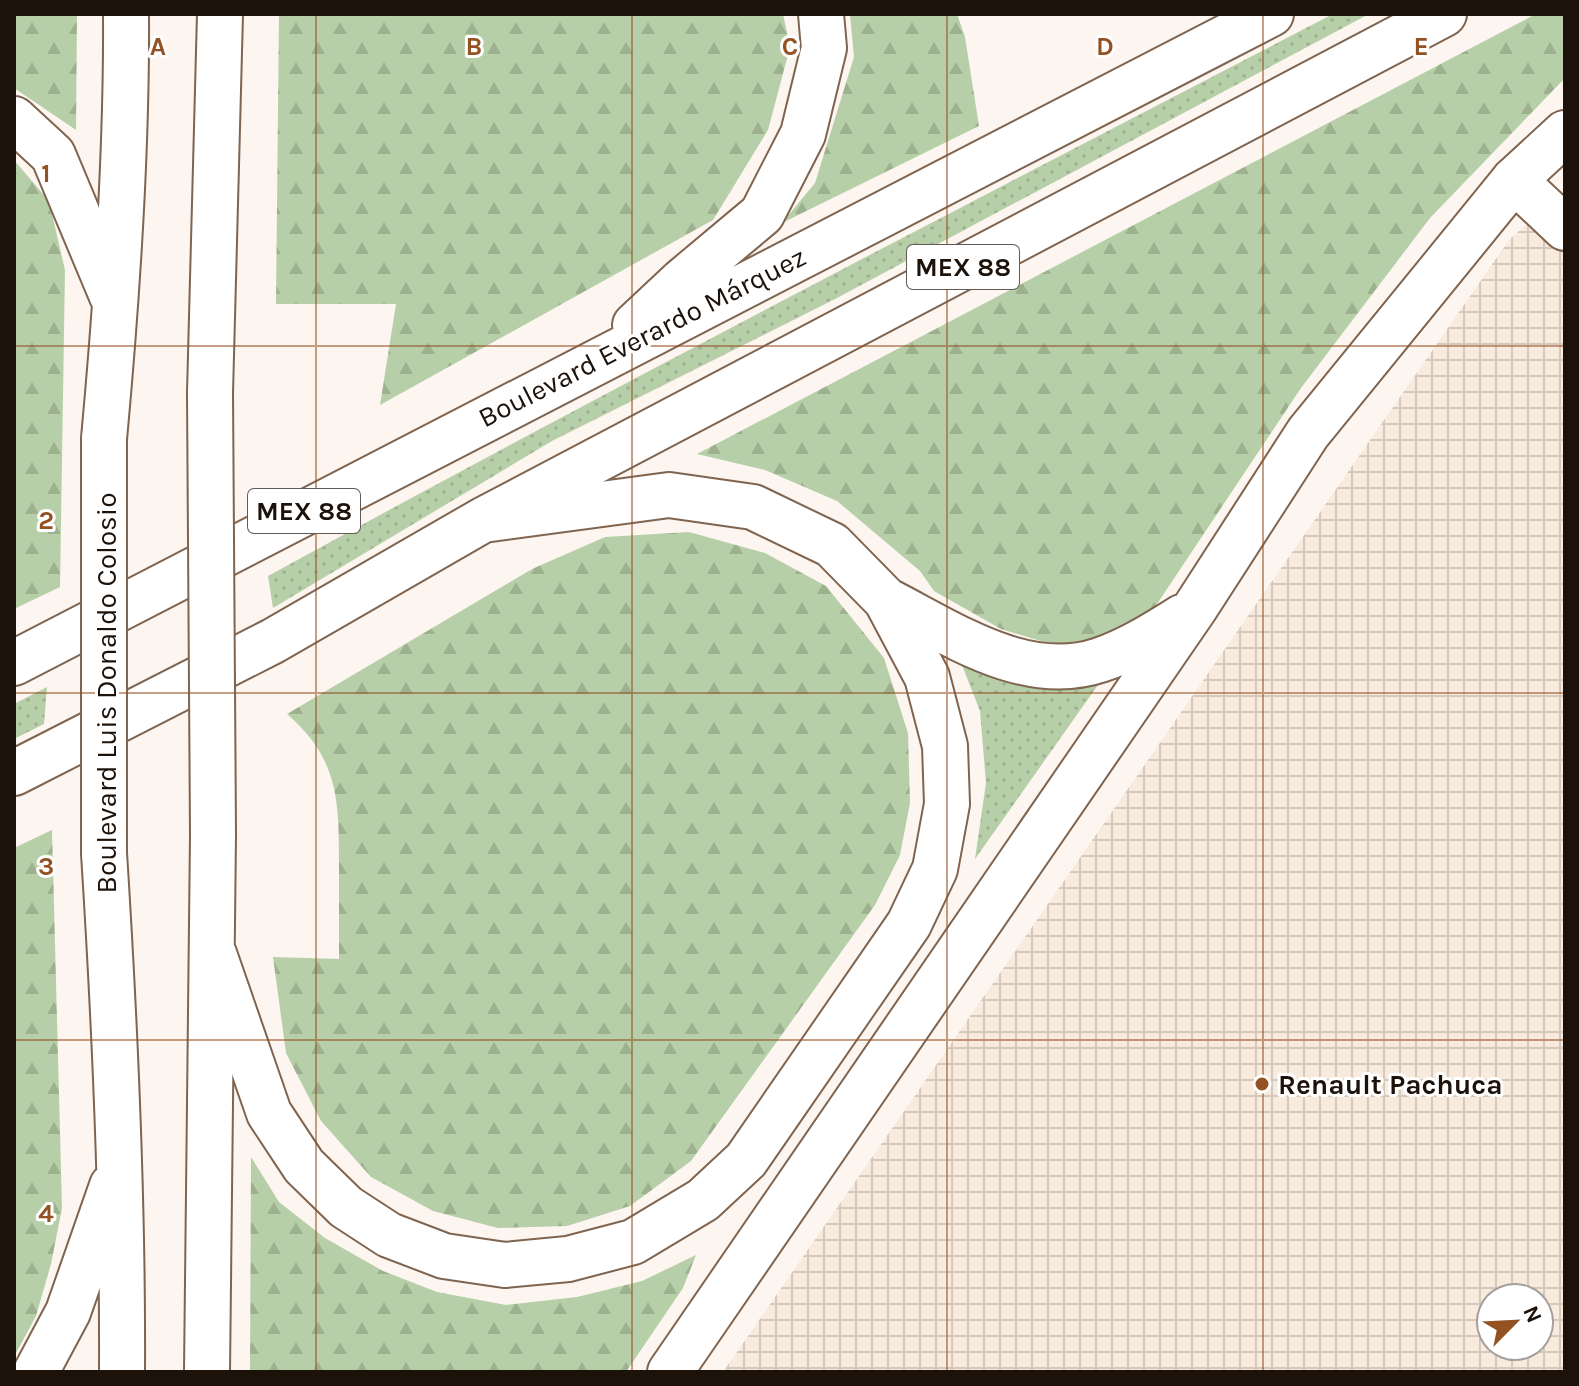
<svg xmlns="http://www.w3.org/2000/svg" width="1579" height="1386" font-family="Karla,sans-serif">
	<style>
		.industrial { fill: url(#industrial-grid); fill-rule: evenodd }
		.forest { fill: url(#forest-firs) }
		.park { fill: url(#park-dots) }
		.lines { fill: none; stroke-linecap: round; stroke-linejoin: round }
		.street-casing { stroke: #7f644f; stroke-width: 48 }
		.primary-casing { stroke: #7f644f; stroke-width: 48 }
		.street { stroke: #fff; stroke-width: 44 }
		.primary { stroke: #fff; stroke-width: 44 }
		.primary-bridge-casing { stroke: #7f644f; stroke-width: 48; stroke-linecap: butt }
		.primary-bridge { stroke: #fff; stroke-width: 44 }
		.grid { fill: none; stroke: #945122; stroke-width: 2; stroke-opacity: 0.55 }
		.poi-dot { fill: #945122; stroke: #fff; stroke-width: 3 }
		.labels { text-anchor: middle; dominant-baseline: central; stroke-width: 6; stroke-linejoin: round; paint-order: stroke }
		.shield { fill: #fff; stroke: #615954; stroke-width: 2 }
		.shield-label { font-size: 26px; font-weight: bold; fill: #1d120a }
		.street-label { font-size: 28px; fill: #1d120a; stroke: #fff }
		.poi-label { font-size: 28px; font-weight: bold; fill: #1d120a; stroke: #fff; text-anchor: start }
		.grid-label { font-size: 26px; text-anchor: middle; font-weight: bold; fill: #945122; stroke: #fff; stroke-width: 6; stroke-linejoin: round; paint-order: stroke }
	</style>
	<defs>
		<pattern id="industrial-grid" width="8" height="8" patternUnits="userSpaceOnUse" patternTransform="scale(2)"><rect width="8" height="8" fill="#f9eade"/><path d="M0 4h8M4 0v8" fill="none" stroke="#d5c8bd"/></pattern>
		<pattern id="forest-firs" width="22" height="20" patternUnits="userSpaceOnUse" patternTransform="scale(2)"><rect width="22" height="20" fill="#b7cfa8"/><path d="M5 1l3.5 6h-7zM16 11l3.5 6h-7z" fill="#9db18f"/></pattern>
		<pattern id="park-dots" width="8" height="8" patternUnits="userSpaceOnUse" patternTransform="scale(2)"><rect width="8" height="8" fill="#b7cfa8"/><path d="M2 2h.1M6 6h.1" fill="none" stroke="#9db18f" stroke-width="1.8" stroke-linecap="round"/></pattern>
	</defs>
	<rect width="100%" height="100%" fill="#fcf5f0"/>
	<path class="industrial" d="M1565,189v1183h-842l786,-1132zM1491,1298h48v48h-48z"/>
	<path class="forest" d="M14,14h63l-1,116 -62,-42z
		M279,14h504l7,33 -22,83 -55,90 -333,185 16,-101h-120z
		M850,14h107l8,23 14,89 -197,97 33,-40 39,-126z
		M1536,14h29v64l-135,140 -129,170 -148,222 -36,24 -63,11 -53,-16 -67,-38 -14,-20 -83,-70 -72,-31 -68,-16z
		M14,160l35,41 16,69 -5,317 -46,22z
		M689,532l76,21 61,33 58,72 24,75 2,70 -10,52 -25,50 -184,256 -61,45 -63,20 -69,2 -65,-17 -62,-34 -50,-56 -35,-68 -13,-96 66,2c0,-31 0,-62 0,-94 0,-64 0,-106 -52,-151l245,-145 73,-32z
		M52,830l10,378 -11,56 -15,52 -22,41v-509z
		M251,1157l28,45 46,36 58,33 54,21 69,13 71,-8 65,-16 54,-26 -13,33 -57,84h-376z"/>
	<path class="park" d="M1333,14h36l-534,285 -283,142 -279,167 -5,-32c352,-193 709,-377 1065,-562z
		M958,655l147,20 -130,184 11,-76 -6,-72z
		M47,687l-3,37 -30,15v-35z"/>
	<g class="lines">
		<g class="street-casing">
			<path id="street" d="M1514,180l51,48"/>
		</g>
		<g class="primary-casing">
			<path id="primary" d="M14,119l39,36 59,141
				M635,325l47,-44 80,-67 41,-80 21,-86 -3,-34
				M210,393l10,-379
				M104,439c13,-141 23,-283 22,-425
				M886,600c65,33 139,85 214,60 30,-10 56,-27 82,-43
				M14,663c418,-219 838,-433 1257,-649
				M14,773l259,-132 210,-121 961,-506
				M104,853c11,173 19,345 18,519
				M214,954l55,159 35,53 42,41 43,28 55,21 61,9 63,-6 65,-17 70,-42 43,-40 163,-236 26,-55 12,-65 -2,-58 -18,-69 -41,-77 -54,-55 -79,-38 -84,-12 -186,25
				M36,1372l32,-60 44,-126
				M207,1372l6,-538
				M670,1372l525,-764 113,-175 206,-253 51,-47"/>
		</g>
		<use href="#street" class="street"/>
		<use href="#primary" class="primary"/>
		<g class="primary-bridge-casing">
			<path id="primary-bridge" d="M210,393l3,441
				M104,853v-414"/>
		</g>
		<use href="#primary-bridge" class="primary-bridge"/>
	</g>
	<path class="grid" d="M316,14v1358M632,14v1358M947,14v1358M1263,14v1358M14,346h1551M14,693h1551M14,1040h1551"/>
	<circle class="poi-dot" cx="1262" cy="1084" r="8"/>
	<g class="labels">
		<g class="shield">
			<rect x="907" y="245" width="112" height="44" rx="6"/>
			<rect x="248" y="489" width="112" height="44" rx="6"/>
		</g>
		<g class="shield-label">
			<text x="963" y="267">MEX 88</text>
			<text x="304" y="511">MEX 88</text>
		</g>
		<g class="street-label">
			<text transform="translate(642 337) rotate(-27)">Boulevard Everardo Márquez</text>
			<text transform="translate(106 693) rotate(-90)">Boulevard Luis Donaldo Colosio</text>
		</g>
		<g class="poi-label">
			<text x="1278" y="1084">Renault Pachuca</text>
		</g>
	</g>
	<g class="grid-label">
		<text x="158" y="55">A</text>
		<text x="474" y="55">B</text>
		<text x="790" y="55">C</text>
		<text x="1105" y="55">D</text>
		<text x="1421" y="55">E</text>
		<text x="46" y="182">1</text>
		<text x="46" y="529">2</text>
		<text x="46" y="875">3</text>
		<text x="46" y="1222">4</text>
	</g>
	<rect width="1579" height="1386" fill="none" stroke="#1d120a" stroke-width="32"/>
	<g transform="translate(1515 1322) rotate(66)"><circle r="38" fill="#ffffff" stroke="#a5a09d" stroke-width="2"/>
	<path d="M0-6L14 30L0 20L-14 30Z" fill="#945122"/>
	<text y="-12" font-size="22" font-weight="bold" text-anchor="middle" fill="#1d120a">N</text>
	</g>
</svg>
